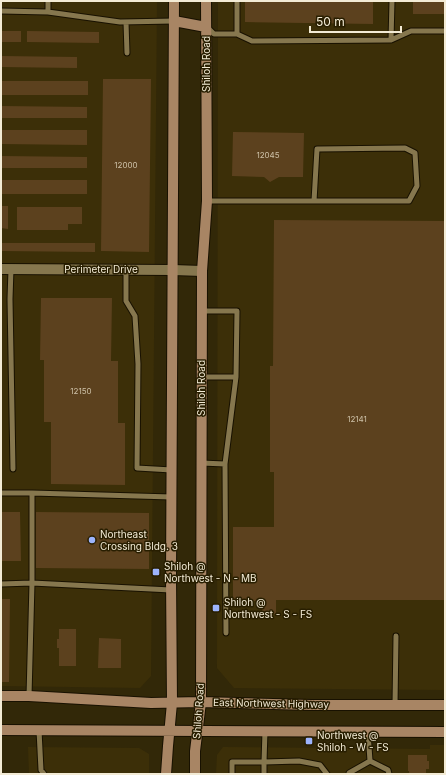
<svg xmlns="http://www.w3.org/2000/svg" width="446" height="775" font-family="Inter,sans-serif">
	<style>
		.built { fill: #3c2f08 }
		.building { fill: #5c411e }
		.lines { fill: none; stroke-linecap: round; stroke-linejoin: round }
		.lane-casing { stroke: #181100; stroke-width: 7 }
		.street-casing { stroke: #181100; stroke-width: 12 }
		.secondary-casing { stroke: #181100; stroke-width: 12 }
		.lane { stroke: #86774e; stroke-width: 5 }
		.street { stroke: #86774e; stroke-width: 10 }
		.secondary { stroke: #a88564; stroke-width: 10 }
		.poi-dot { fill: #9db4fd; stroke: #281e00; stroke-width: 1.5 }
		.labels { text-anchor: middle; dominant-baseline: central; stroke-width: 3; stroke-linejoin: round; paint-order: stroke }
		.number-label { font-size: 8px; fill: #cdc0a7 }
		.street-label { font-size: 10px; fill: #f3ebd5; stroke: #281e00 }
		.poi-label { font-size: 10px; fill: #f3ebd5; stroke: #281e00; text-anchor: start }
	</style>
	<rect width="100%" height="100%" fill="#322808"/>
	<path class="built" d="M1,1h156l-6,675 -11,12 -139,-2z
		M218,1h227v689l-211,-2 -17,-20z
		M430,745h15v29h-229l1,-19 6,-8 207,2z
		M28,747l111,1 10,6v20h-120z"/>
	<path class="building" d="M245,1h128v23l-128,-2z
		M413,1h32v13h-32z
		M1,31h20v11h-20z
		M27,31l72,1v11l-72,-1z
		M1,56l76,1v11l-76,-1z
		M103,79h48l-2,173 -48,-1z
		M1,81h87v14h-87z
		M1,106l86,1v11h-86z
		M1,130h86v15l-86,-1z
		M233,132l71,1 -1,44h-24l-9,5 -6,-5 -32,-1z
		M1,156l86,1v11h-86z
		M1,180h86v14h-86z
		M1,206h7v23l-7,-1z
		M17,207h65v17h-14v6h-51z
		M274,220l171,1v379h-169v14h-14v-13h-29v-74h41v-55h-4v-106h3z
		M1,243h94v9l-94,-1z
		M41,298h71l-1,63h7v62h7v62l-74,-1v-62h-7v-62h-4z
		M1,512h19l1,49h-20z
		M36,512l113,1v56l-113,-1z
		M1,599h9l-1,83h-8z
		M59,629h17v37h-17v-18h-2v-9h2z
		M99,638l22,1v29h-23z
		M408,755h19v6h2v8h-3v5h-17v-3h-1z"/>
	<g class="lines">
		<g class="lane-casing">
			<path id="lane" d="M48,1v11
				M1,11l47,1 72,10 54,-1
				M126,22l1,31
				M207,27l7,7h23l15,7 139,-1 20,-9h34
				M237,34v-33
				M391,40l1,-39
				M207,201h202l8,-15 -2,-33 -10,-5 -88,1 -3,52
				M11,269l-1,30 3,170
				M126,269v32l9,15 3,48 -1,104 35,2
				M201,377h35l1,-66h-35
				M201,463l24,1 11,-87
				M225,464l1,169
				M1,493h31v90l139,7
				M32,493l140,4
				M1,584l31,-1 -3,113
				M395,705l1,-69
				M39,730l2,40 3,4
				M265,731l-1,31 35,-1 21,4 7,9
				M368,732l2,29
				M370,761l18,9 1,4
				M232,774v-12h32v12
				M349,774v-1l21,-12"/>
		</g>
		<g class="street-casing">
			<path id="street" d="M1,269l172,1 29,1"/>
		</g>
		<g class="secondary-casing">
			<path id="secondary" d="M174,21l32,6
				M1,696h28l122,7 50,-1 110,3h134
				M1,730l444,2
				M166,774l2,-28 4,-43 -1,-126 3,-576
				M195,774v-23l6,-49 1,-431 5,-70 -1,-200"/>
		</g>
		<use href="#lane" class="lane"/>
		<use href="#street" class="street"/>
		<use href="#secondary" class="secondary"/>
	</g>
	<g class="poi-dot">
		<circle cx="92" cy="540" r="4"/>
		<rect x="152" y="568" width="8" height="8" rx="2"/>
		<rect x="212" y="604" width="8" height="8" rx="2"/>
		<rect x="305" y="737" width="8" height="8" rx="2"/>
	</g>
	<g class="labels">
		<g class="number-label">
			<text x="268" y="155">12045</text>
			<text x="126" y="165">12000</text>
			<text x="81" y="391">12150</text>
			<text x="357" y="419">12141</text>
		</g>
		<g class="street-label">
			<text transform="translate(206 64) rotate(-90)">Shiloh Road</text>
			<text x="101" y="269">Perimeter Drive</text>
			<text transform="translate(201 388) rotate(-90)">Shiloh Road</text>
			<text transform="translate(271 703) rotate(1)">East Northwest Highway</text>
			<text transform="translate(198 711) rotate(-86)">Shiloh Road</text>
		</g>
		<g class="poi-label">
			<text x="100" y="534">Northeast<tspan x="100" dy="12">Crossing Bldg. 3</tspan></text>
			<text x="164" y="566">Shiloh @<tspan x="164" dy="12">Northwest - N - MB</tspan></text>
			<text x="224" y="602">Shiloh @<tspan x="224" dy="12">Northwest - S - FS</tspan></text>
			<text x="317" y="735">Northwest @<tspan x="317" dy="12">Shiloh - W - FS</tspan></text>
		</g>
	</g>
	<rect width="446" height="775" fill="none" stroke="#f3ebd5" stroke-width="4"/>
	<path d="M310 26v6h91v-6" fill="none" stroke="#f3ebd5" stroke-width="2"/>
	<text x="316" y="26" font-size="12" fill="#f3ebd5" stroke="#281e00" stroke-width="3" paint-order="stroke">50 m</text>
</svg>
